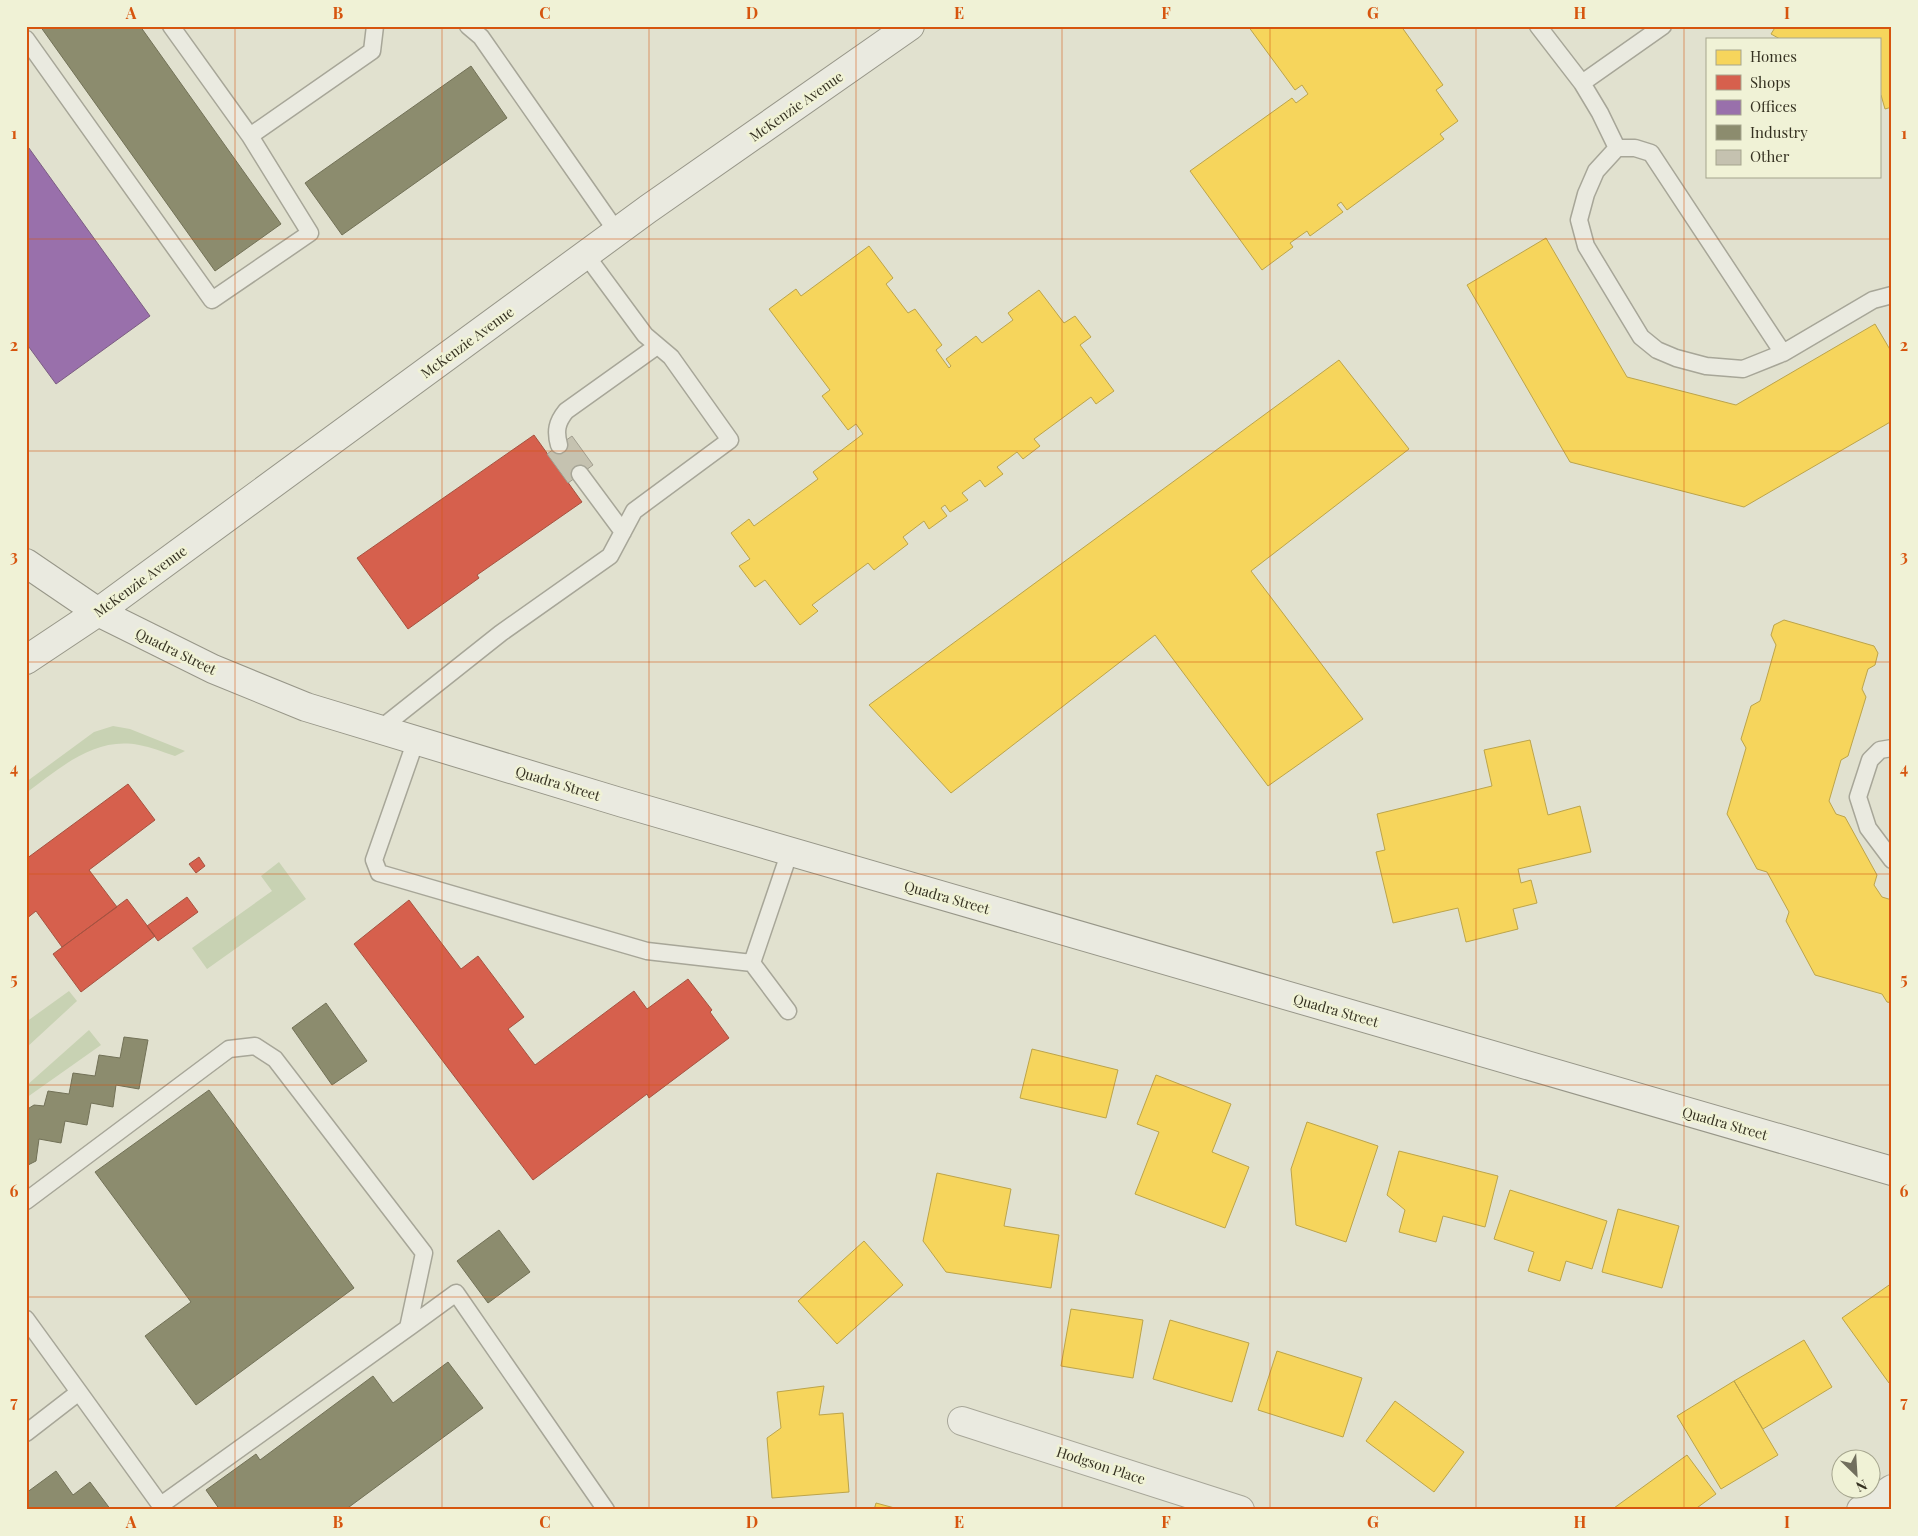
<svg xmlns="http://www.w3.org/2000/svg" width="1918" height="1536" font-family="'Playfair Display',serif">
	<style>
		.green { fill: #c8d2b3 }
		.homes { fill: #f6d55c; stroke: #bca44a }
		.shops { fill: #d6604d; stroke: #a65240 }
		.offices { fill: #9970ab; stroke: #7b5d82 }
		.industry { fill: #8c8c6e; stroke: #727157 }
		.building { fill: #c5c2b0; stroke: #a19e8f }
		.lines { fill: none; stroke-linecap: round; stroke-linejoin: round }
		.service-casing { stroke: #a7a698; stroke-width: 19 }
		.minor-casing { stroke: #a7a698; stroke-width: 30 }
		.secondary-casing { stroke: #979688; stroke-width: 30 }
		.service { stroke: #eaeae0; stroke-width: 16 }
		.minor { stroke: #eaeae0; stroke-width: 28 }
		.secondary { stroke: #eaeae0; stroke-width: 28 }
		.grid { fill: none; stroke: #d6550e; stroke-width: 1; stroke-opacity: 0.55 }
		.labels { text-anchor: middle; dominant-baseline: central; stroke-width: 5; stroke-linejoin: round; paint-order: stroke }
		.street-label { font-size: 14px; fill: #353121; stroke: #f0f2d6 }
		.neatline { fill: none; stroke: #d6550e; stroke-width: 2 }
		.grid-label { font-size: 16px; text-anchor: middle; font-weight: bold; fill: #d6550e }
	</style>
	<rect width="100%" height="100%" fill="#e1e1cf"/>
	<path class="green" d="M113,726l17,3 55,22 -10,5c-12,-4 -24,-9 -36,-11 -45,-9 -80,24 -113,48v-11l68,-50z
		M279,862l27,37 -99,70 -15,-21 80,-57 -11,-15z
		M69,991l8,10 -51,47v-26z
		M89,1030l12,15 -75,53v-12z"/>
	<path class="homes" d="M1248,26h153l42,59 -7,5 22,31 -18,13 4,5 -97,71 -6,-8 -4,3 6,7 -33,24 -3,-5 -17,12 3,4 -31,23 -72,-99 102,-73 4,5 12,-9 -6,-9 -7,5z
		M1776,26h116v81l-7,2 -4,-14 -2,-2v-54h-99l-9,-5z
		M1546,238l81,139 109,28 139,-81 17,29v68l-148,86 -174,-45 -103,-177z
		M869,246l24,32 -7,6 22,29 7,-4 27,36 -6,5 13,18 2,-2 -5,-7 30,-23 6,7 31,-23 -5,-7 31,-23 25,33 11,-7 16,21 -11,8 34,46 -18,13 -5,-7 -57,42 6,7 -17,13 -6,-7 -20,15 6,7 -18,13 -5,-7 -18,13 6,7 -18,12 -5,-7 -4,3 6,8 -18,13 -5,-8 -21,16 5,7 -34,26 -6,-7 -56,42 6,6 -18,14 -35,-45 -10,7 -16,-21 11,-7 -19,-26 18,-14 5,7 64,-47 -5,-7 50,-38 -7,-10 -8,6 -26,-34 8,-6 -61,-81 27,-20 5,7z
		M1339,360l70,89 -158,122 112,148 -95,67 -113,-151 -204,158 -82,-88z
		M1784,620l90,26 4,7 -3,12 -7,4 -6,20 4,8 -18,59 -7,4 -12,41 7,13 9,3 32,58 -3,10 8,12 10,3v103l-5,-1 -5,-8 -67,-19 -29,-54 3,-9 -22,-40 -10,-3 -30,-55 19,-66 -5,-9 10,-33 9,-5 16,-56 -5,-10 3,-10z
		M1530,740l18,75 32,-9 11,46 -73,17 3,14 10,-3 6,23 -24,6 5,20 -52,13 -8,-34 -65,15 -17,-71 9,-2 -8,-36 115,-28 -8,-36z
		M1032,1049l86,21 -12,48 -86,-20z
		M1156,1075l75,29 -19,48 37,15 -24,61 -90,-34 24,-62 -22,-8z
		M1307,1122l71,24 -32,96 -50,-17 -5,-56z
		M1399,1151l99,25 -13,51 -42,-11 -7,26 -37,-10 6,-22 -18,-15z
		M937,1173l74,16 -7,37 55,9 -8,53 -105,-16 -23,-31z
		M1510,1190l97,31 -15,48 -26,-8 -6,20 -32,-10 6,-19 -40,-13z
		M1618,1209l61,17 -17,62 -60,-16z
		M864,1241l39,44 -66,59 -39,-43z
		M1892,1283v98l-3,2 -47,-65z
		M1071,1309l72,11 -10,58 -72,-12z
		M1170,1320l79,23 -17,59 -79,-23z
		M1804,1340l28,47 -69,42 -29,-48z
		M1277,1351l85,27 -19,59 -85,-27z
		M1734,1381l44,74 -57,34 -44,-73z
		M824,1386l-5,29 24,-2 6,79 -77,6 -5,-60 14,-10 -4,-36z
		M1395,1401l69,51 -30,40 -68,-51z
		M1687,1455l29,39 -22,16h-78l-2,-2z
		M876,1503l26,7h-28z"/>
	<path class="shops" d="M534,435l48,67 -105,73 2,3 -71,51 -51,-71z
		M128,784l27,36 -66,50 28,37 -55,40 -26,-36 -10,8v-60z
		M199,857l6,9 -9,7 -7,-9z
		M187,897l11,15 -40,29 -11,-15z
		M127,899l28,37 -74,56 -28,-38z
		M409,900l52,69 17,-13 46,61 -16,12 27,36 99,-74 13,18 41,-30 24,31 -2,2 19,26 -80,60 -2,-4 -114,86 -179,-236z"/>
	<path class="offices" d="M26,144l124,172 -94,68 -30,-41z"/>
	<path class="industry" d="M40,26h100l141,198 -66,47z
		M471,66l36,52 -165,117 -37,-52z
		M326,1003l41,58 -35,24 -40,-57z
		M124,1037l24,3 -9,49 -23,-4 -3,22 -22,-4 -4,22 -22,-4 -4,22 -22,-4 -3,22 -10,5v-56l8,-5 10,1 4,-15 21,3 4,-21 22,3 4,-21 21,3z
		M209,1090l145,198 -158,117 -51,-69 46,-34 -96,-130z
		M499,1230l31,42 -42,31 -31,-42z
		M448,1362l35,46 -138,102h-125l-14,-20 50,-36 4,6 113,-84 20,27z
		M56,1471l17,24 17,-13 21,28h-85v-17z"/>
	<path class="building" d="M572,436l21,29 -25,18 -21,-29z"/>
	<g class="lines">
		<g class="service-casing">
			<path id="service" d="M468,26l13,11 136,195
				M1538,26l44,57 18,30 17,35 -21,23 -10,23 -7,26 7,26 55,91 16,13 19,8 30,8 37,3 40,-16 90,-53 19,-5
				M26,39l186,261 98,-67 -60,-97 -79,-110
				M1582,83l81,-57
				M250,136l122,-85 3,-25
				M1617,148h18l16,5 132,200
				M559,445c-4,-14 -2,-23 7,-34l91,-65
				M580,474l43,58
				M380,729l121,-96 109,-77 24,-45 96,-71 -59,-83 -26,-22 -59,-80
				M416,740l-42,120 5,13 268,78 105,12 36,48
				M1892,748l-12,2 -10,10 -12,37 10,31 24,32
				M752,963l38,-112
				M26,1201l203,-152 26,-3 20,13 149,194 -16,75 -247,177
				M26,1319l53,73 -53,41
				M408,1328l48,-35 150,217
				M79,1392l85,118"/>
		</g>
		<g class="minor-casing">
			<path id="minor" d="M962,1421l278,89
				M1861,1510l31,-21"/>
		</g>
		<g class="secondary-casing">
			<path id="secondary" d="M26,563l72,49 115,57 93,38 317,96 1269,368
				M26,660l72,-48 550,-403 262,-183"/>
		</g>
		<use href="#service" class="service"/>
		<use href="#minor" class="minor"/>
		<use href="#secondary" class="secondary"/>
	</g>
	<path class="grid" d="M235,26v1484M442,26v1484M649,26v1484M856,26v1484M1062,26v1484M1270,26v1484M1476,26v1484M1684,26v1484M26,239h1866M26,451h1866M26,662h1866M26,874h1866M26,1085h1866M26,1297h1866"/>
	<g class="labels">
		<g class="street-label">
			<text transform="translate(796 106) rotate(-35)">McKenzie Avenue</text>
			<text transform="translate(467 342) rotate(-36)">McKenzie Avenue</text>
			<text transform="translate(140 581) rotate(-36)">McKenzie Avenue</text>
			<text transform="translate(176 651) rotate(26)">Quadra Street</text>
			<text transform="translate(558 783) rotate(17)">Quadra Street</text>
			<text transform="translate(947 897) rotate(16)">Quadra Street</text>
			<text transform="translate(1336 1010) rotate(16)">Quadra Street</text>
			<text transform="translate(1725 1123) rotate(16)">Quadra Street</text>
			<text transform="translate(1101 1465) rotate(18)">Hodgson Place</text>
		</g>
	</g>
	<rect width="1918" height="1536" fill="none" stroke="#f0f2d6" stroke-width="55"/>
	<rect x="1706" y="38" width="175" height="140" fill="#f0f2d6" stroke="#a5a58e"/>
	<rect x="1716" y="50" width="25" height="15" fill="#f6d55c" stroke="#a5a58e"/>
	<text x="1750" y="62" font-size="15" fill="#353121">Homes</text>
	<rect x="1716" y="75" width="25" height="15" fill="#d6604d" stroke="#a5a58e"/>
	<text x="1750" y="88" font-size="15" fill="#353121">Shops</text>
	<rect x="1716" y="100" width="25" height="15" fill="#9970ab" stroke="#a5a58e"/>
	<text x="1750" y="112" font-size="15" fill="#353121">Offices</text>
	<rect x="1716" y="125" width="25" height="15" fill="#8c8c6e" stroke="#a5a58e"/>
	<text x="1750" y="138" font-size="15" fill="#353121">Industry</text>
	<rect x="1716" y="150" width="25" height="15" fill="#c5c2b0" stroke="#a5a58e"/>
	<text x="1750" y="162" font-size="15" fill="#353121">Other</text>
	<g transform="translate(1856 1474) rotate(155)"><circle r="24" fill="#f0f2d6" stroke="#a5a58e"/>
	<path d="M0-4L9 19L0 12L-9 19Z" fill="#716f5e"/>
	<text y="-8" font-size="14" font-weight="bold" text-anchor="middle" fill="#353121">N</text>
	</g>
	<rect x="28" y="28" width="1862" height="1480" class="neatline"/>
	<g class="grid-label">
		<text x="131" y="19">A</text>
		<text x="338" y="19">B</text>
		<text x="545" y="19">C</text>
		<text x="752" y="19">D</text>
		<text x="959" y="19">E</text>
		<text x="1166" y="19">F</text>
		<text x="1373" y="19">G</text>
		<text x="1580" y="19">H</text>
		<text x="1787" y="19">I</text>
		<text x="14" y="139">1</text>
		<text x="1904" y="139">1</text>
		<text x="14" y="351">2</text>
		<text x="1904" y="351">2</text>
		<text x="14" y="562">3</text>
		<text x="1904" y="562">3</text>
		<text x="14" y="774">4</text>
		<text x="1904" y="774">4</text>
		<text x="14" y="985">5</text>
		<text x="1904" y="985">5</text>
		<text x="14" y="1197">6</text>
		<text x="1904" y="1197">6</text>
		<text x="14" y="1408">7</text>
		<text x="1904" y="1408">7</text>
		<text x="131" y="1528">A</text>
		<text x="338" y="1528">B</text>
		<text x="545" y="1528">C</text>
		<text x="752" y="1528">D</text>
		<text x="959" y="1528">E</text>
		<text x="1166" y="1528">F</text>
		<text x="1373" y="1528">G</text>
		<text x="1580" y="1528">H</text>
		<text x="1787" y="1528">I</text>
	</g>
</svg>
